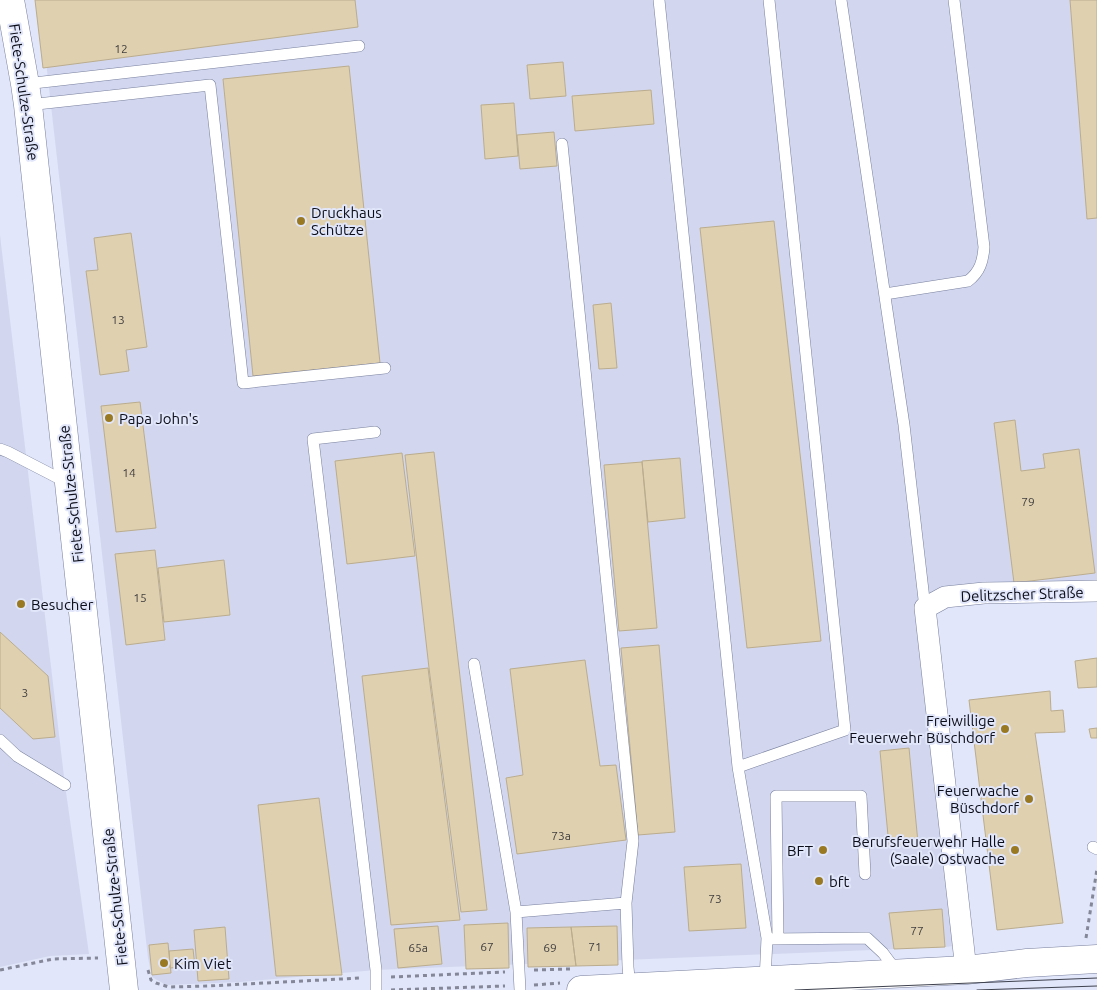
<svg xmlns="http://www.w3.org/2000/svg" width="1097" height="990" font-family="Ubuntu,sans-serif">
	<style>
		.built { fill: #d2d7ef }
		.building { fill: #dfd0b0; stroke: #baac8d }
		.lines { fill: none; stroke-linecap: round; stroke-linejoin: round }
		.lane-casing { stroke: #787f9d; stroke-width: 12 }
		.street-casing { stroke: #787f9d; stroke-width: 22 }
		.secondary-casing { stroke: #787f9d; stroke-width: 29 }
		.path { stroke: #848797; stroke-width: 3; stroke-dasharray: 4 4; stroke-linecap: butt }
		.lane { stroke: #fff; stroke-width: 11 }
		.street { stroke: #fff; stroke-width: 21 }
		.secondary { stroke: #fff; stroke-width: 28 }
		.tram { stroke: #3e414e; stroke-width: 1 }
		.poi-dot { fill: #9a7923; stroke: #e1e6fa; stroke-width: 2 }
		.labels { text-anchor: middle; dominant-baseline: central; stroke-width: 4; stroke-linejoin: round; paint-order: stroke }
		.number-label { font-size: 12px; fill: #403e3e }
		.street-label { font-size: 15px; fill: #0b0d18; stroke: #e1e6fa }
		.poi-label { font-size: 15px; fill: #0b0d18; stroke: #e1e6fa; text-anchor: start }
	</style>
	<rect width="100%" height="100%" fill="#e1e6fa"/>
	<path class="built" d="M39,0h1058v586l-173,11 39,348 -18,2 -569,23 -136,12 -74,3 -14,-8 -4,-19z
		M0,235l65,550 24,169 -39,2 -50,11z"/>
	<path class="building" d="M35,0h320l3,27 -315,41z
		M1070,0h27v218l-10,1z
		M563,62l3,34 -36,3 -3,-34z
		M349,66l31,297 -127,13 -30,-297z
		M651,90l3,34 -79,7 -3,-35z
		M514,103l4,53 -33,3 -4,-54z
		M554,132l3,34 -37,3 -3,-34z
		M774,221l47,420 -74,7 -47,-420z
		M131,233l16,114 -21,3 3,21 -29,4 -14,-104 12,-1 -4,-32z
		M611,303l6,65 -18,1 -6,-64z
		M140,402l16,126 -40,4 -15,-126z
		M1015,420l6,51 24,-3 -2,-14 36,-5 16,124 -81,10 -20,-160z
		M434,452l53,458 -26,2 -32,-244 -24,-213z
		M402,453l13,103 -68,8 -12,-103z
		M680,458l5,60 -37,4 -6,-61z
		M642,462l15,166 -38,3 -15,-166z
		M155,550l10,90 -39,5 -11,-91z
		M224,560l6,55 -66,7 -6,-54z
		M0,632l48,44 7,61 -22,2 -33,-31z
		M659,645l16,187 -37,3 -17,-187z
		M1097,658v29l-19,1 -3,-27z
		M585,660l15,106 16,-1 10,75 -109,14 -11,-76 17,-3 -13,-106z
		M428,668l32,252 -69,5 -29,-249z
		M1050,691l1,20 12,-1 2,22 -30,1 28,190 -66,7 -28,-230z
		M1097,728v10h-6l-2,-9z
		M909,748l9,95 -29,3 -9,-95z
		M319,798l23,177 -66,1 -18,-171z
		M741,864l5,64 -57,3 -5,-64z
		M942,909l3,38 -51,2 -5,-36z
		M508,923l1,45 -43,1 -2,-44z
		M438,926l4,38 -44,4 -4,-39z
		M617,926l1,39 -42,1 -5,-39z
		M225,927l4,52 -31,2 -4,-51z
		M571,927l5,39 -48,1 -1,-39z
		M168,943l3,30 -19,2 -3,-30z
		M193,949l2,17 -25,2 -1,-17z"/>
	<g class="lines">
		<g class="lane-casing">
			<path id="lane" d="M659,0l79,767 29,171 -2,43
				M841,0l63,425 21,183
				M25,84l334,-38
				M28,105l182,-20 33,298 142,-15
				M562,144l71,697 -7,62 2,64 2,21
				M885,294l83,-13c12,-9 15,-20 16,-34l-30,-247
				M375,432l-62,7 63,531v20
				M0,449l8,3 58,30
				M474,664l42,248
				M0,740l17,16 48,29
				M738,767l107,-37 -76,-730
				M1093,847l4,2
				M772,939l95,-1 16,15 15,20
				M778,939l-2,-143h85l4,78
				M520,990l-4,-78 110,-9"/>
		</g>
		<g class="street-casing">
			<path id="street" d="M966,970l-41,-362 20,-11 39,-4 113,-2"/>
		</g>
		<g class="secondary-casing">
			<path id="secondary" d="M10,0l15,84 3,21 96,885
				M581,990l385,-20 61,-7 70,-4"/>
		</g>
		<path class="path" d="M1086,938l11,-69
			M0,970l53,-11 45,-1
			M148,970l3,10 5,3 13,4 39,-1 152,-8
			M534,970l36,-1
			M391,977l114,-5
			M534,985l26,-2
			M391,990l114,-4"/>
		<use href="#lane" class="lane"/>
		<use href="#street" class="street"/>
		<use href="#secondary" class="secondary"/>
		<path class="tram" d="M795,990l302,-12
			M977,990l120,-4"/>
	</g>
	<g class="poi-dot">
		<circle cx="301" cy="221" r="5"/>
		<circle cx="109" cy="418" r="5"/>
		<circle cx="21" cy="604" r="5"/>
		<circle cx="1005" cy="729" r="5"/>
		<circle cx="1029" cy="799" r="5"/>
		<circle cx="823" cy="850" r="5"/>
		<circle cx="1015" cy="850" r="5"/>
		<circle cx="819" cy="881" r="5"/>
		<circle cx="164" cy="963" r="5"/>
	</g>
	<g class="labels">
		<g class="number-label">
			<text x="121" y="48">12</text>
			<text x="118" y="319">13</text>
			<text x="129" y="472">14</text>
			<text x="1028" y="501">79</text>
			<text x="140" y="597">15</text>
			<text x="25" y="692">3</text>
			<text x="561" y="835">73a</text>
			<text x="715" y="898">73</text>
			<text x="917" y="930">77</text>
			<text x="487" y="946">67</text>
			<text x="595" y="946">71</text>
			<text x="418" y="947">65a</text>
			<text x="550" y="947">69</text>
		</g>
		<g class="street-label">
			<text transform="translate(24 92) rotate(82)">Fiete-Schulze-Straße</text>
			<text transform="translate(71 494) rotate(-96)">Fiete-Schulze-Straße</text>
			<text transform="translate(1022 594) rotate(-2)">Delitzscher Straße</text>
			<text transform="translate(115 897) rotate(-96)">Fiete-Schulze-Straße</text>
		</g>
		<g class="poi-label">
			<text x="311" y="212">Druckhaus<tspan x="311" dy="17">Schütze</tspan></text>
			<text x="119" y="418">Papa John's</text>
			<text x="31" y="604">Besucher</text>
			<text x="995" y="720" text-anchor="end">Freiwillige<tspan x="995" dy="17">Feuerwehr Büschdorf</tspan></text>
			<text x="1019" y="790" text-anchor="end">Feuerwache<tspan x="1019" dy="17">Büschdorf</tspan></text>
			<text x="1005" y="841" text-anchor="end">Berufsfeuerwehr Halle<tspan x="1005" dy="17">(Saale) Ostwache</tspan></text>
			<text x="813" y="850" text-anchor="end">BFT</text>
			<text x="829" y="881">bft</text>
			<text x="174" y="963">Kim Viet</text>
		</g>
	</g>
</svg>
